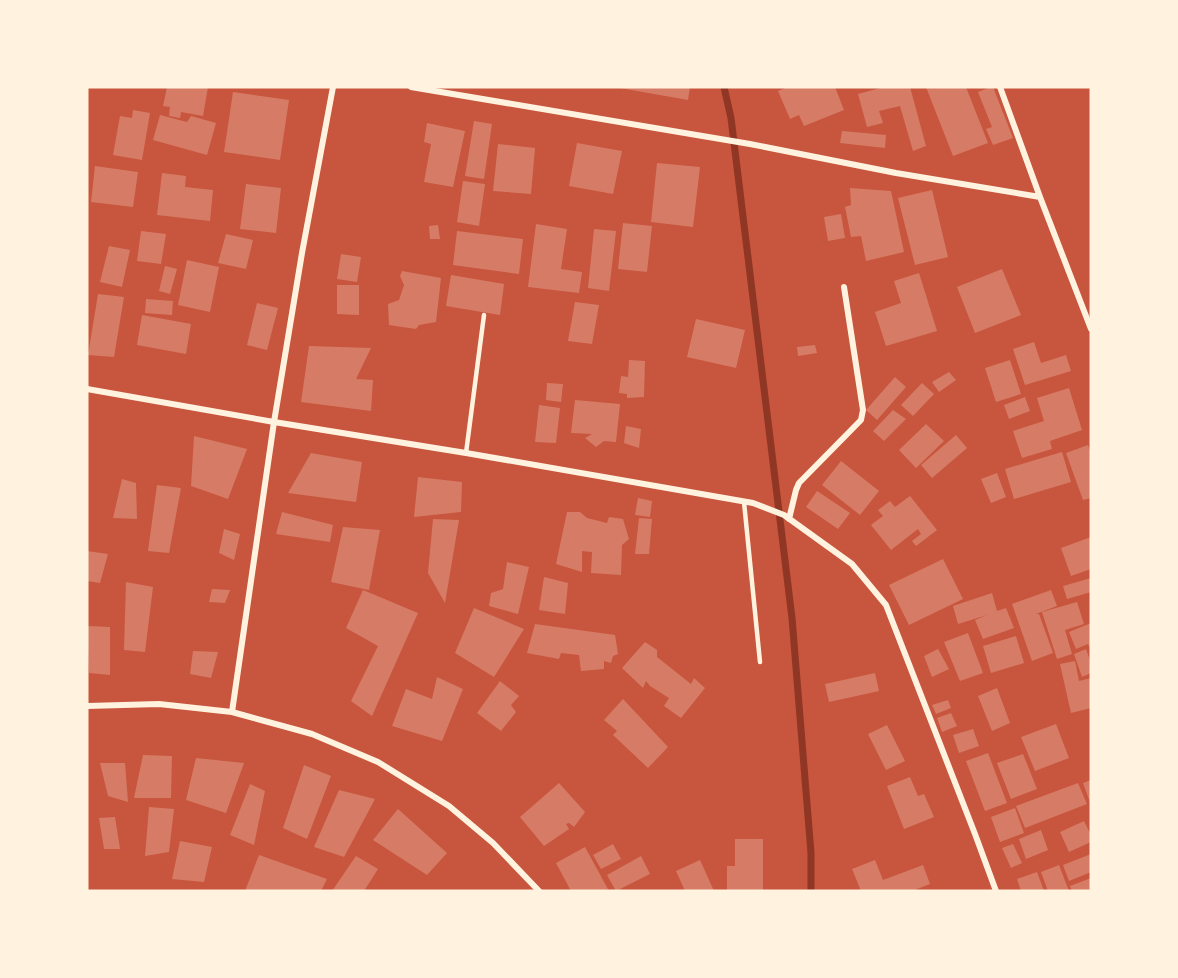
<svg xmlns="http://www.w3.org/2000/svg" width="1178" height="978" font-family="'Space Grotesk',sans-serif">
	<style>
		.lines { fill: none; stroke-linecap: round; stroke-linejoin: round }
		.stream { stroke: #8f3625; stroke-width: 7 }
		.building { fill: #d67c66 }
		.service { stroke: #fff3e0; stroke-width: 4.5 }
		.minor { stroke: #fff3e0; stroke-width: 6 }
	</style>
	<rect width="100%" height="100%" fill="#c8553d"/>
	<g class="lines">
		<path class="stream" d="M724,87l7,31 61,500 19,235v38"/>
	</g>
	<path class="building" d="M167,87h41l-5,29 -22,-4 -1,6 -11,-2 1,-9 -7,-1z
		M620,87h70l-2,13 -68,-12z
		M788,87h47l9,23 -40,16 -5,-11 -9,4 -12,-28z
		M884,87h26l16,59 -13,5 -13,-45 -21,5 4,12 -16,4 -9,-33z
		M926,87h40l22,56 -35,13z
		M991,87h2l20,51 -20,7 -7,-16 6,-2 -14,-35z
		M233,92l56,8 -9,60 -56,-8z
		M133,110l17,3 -8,47 -29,-5 7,-39 12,2z
		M160,115l27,7 4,-6 25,7 -9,32 -54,-15z
		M474,121l18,3 -8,55 -19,-3z
		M427,123l38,8 -12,56 -29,-5 7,-38 -7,-2z
		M842,131l44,4 -1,13 -45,-5z
		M577,143l45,8 -9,43 -44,-8z
		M498,144l37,4 -4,46 -38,-3z
		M657,163l43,4 -7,60 -42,-5z
		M95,166l43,6 -5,35 -42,-5z
		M162,173l24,3 -1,11 28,3 -3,31 -53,-6z
		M463,181l22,3 -6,42 -22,-4z
		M246,184l35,4 -5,45 -36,-4z
		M850,188l41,3 13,61 -38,9 -5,-25 -10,1 -6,-30 6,-2z
		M932,190l16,67 -33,8 -17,-67z
		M841,214l4,24 -17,3 -4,-24z
		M623,223l29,3 -5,46 -29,-3z
		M536,224l31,5 -6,40 21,3 -3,21 -51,-6z
		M438,225l2,14h-10l-1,-13z
		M594,229l22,2 -7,60 -21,-3z
		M141,231l25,3 -5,30 -24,-3z
		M457,231l66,8 -4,35 -66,-9z
		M226,234l27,6 -7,29 -28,-6z
		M109,246l21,4 -8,37 -22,-5z
		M341,254l20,3 -4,25 -20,-3z
		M187,260l32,7 -9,45 -32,-7z
		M165,266l12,3 -7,25 -11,-3z
		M1002,269l19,46 -46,18 -18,-46z
		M402,271l39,7 -5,44 -17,3 -3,4 -27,-4 -1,-21 11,-4 5,-15 -4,-9z
		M919,273l18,58 -51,15 -11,-34 26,-9 -7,-22z
		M451,275l53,9 -4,31 -54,-9z
		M337,285h22v30l-22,-1z
		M98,294l26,3 -10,60 -26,-2z
		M146,299l27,2 -1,14 -27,-2z
		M575,302l24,3 -7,39 -24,-3z
		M257,303l21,5 -11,42 -20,-5z
		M142,315l49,9 -5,30 -49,-9z
		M696,319l49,11 -9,38 -49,-11z
		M1034,342l7,21 25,-8 5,16 -46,14 -12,-36z
		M815,345l2,8 -19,3 -1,-9z
		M309,346l62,2 -15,31 17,1 -2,31 -70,-9z
		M629,360l16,1 -1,36 -17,1v-4l-8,-1 2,-17 7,1z
		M1010,360l11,34 -25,8 -11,-34z
		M949,372l7,8 -17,12 -7,-10z
		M895,377l11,10 -29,33 -11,-10z
		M547,383l16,1 -2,18 -15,-2z
		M922,383l12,11 -21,22 -12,-11z
		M1069,388l13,42 -32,11 2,8 -30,9 -9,-27 31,-10 -7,-23z
		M1025,397l5,14 -21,8 -5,-14z
		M575,400l45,4 -4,38 -12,-1 -8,6 -11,-9 7,-4 -21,-1z
		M539,405l21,3 -4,35 -21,-1z
		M893,410l13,9 -22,22 -11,-10z
		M926,424l18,17 -28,27 -17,-18z
		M626,426l15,3 -2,19 -15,-5z
		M956,435l11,13 -35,30 -11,-13z
		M194,436l53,13 -19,50 -37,-13z
		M1088,445l3,9v44l-8,2 -17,-47z
		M1062,452l9,30 -57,17 -9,-30z
		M311,453l51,9 -6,40 -68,-9z
		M841,461l38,30 -19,24 -38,-30z
		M997,473l9,24 -15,6 -10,-24z
		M418,477l44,5 -1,30 -47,5z
		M122,479l14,4 1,36 -24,-1z
		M157,485l24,3 -12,65 -21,-2z
		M817,491l33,22 -12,16 -32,-22z
		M910,496l27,34 -21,16 -4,-5 9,-7 -3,-5 -27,21 -20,-25 12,-9 -5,-6 12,-9 5,6z
		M638,498l14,3 -2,16 -15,-2z
		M282,512l51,13 -3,17 -54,-8z
		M567,512h13l7,6 20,5 2,-6 14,2 6,20 -7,6 -1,30 -30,-2 1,-21 -10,-1v21l-26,-8z
		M639,518l13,1 -3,35h-14z
		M433,519l26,1 -14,83 -17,-30z
		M343,527l37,3 -11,60 -38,-8z
		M224,529l16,5 -6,26 -15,-7z
		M1091,537v32l-20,7 -10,-28z
		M87,551l21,3 -8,29 -13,-2z
		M943,559l20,40 -54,26 -20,-40z
		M507,562l22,5 -11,47 -29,-8 2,-13 12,-4z
		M544,577l24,6 -3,31 -26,-4z
		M1091,578v14l-24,7 -4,-13z
		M126,582l27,5 -8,65 -21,-2z
		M212,589l18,1 -5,13 -16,-1z
		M363,590l55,23 -46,103 -21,-15 27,-55 -32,-18z
		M1051,590l6,16 -21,8h3l14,39 -21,8 -20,-57z
		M992,593l5,18 9,-3 8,20 -31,11 -8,-19 12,-5 -29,9 -5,-18z
		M1077,602l7,22 -19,6 7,24 -15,5 -15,-47z
		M474,608l50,21 -30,48 -39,-24z
		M1091,623v27l-3,-6 -12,5 -7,-17z
		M535,624l80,11 3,19 -5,2 -2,7 -7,-2v8l-23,2 -2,-16 -18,-2 -2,6 -32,-6z
		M87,626l23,1v48l-21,-2z
		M968,633l15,40 -23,8 -16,-39z
		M1016,636l8,27 -33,10 -8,-27z
		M645,642l12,8v7l34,27 3,-6 11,10 -24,30 -17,-12 5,-8 -19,-12 -4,-5 -3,7 -21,-20z
		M938,649l11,20 -17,8 -8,-21z
		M1086,649l5,14v10l-9,4 -8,-23z
		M193,651l25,1 -7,26 -21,-4z
		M1075,661l4,20 12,-3v30l-20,5 -11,-49z
		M875,673l4,18 -50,11 -4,-18z
		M437,677l26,12 -21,52 -50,-15 14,-37 26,10z
		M500,681l19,15 -8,9 5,7 -15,19 -24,-18z
		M997,688l13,35 -18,8 -14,-35z
		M623,699l45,48 -20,21 -35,-33 4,-4 -13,-11z
		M948,700l3,8 -15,6 -4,-9z
		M951,713l6,13 -15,6 -5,-14z
		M1056,724l13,34 -34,13 -14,-34z
		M887,725l18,36 -19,9 -18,-36z
		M973,729l6,17 -20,7 -6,-18z
		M988,753l19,50 -22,8 -19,-50z
		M1023,754l14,35 -26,10 -14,-36z
		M143,755l29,1 -1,42h-37z
		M196,758l48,5 -18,50 -40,-13z
		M100,763h25l3,39 -20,-6z
		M304,765l27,11 -24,63 -24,-11z
		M910,777l8,19 6,-2 10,23 -30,12 -17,-43z
		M1091,780v25l-8,-22z
		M559,783l26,29 -11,15 -5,-4 -3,1 3,5 -25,17 -24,-29z
		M1078,783l9,21 -62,24 -9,-22z
		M250,784l15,7 -11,54 -24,-10z
		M339,790l36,9 -31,58 -30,-10z
		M149,807l25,2 -5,43 -24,4z
		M1015,808l9,25 -24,9 -9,-25z
		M398,809l49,44 -20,22 -54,-35z
		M115,817l5,32h-16l-5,-31z
		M1084,821l7,14v7l-22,10 -9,-20z
		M1041,830l7,20 -22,9 -7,-20z
		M735,839h28v52h-36v-25h8z
		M180,841l32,6 -8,35 -32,-3z
		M613,844l8,15 -20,10 -8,-14z
		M1013,844l9,19 -11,5 -9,-20z
		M585,847l24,44h-38l-15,-28z
		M1091,854v18l-22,9 -6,-16z
		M259,855l68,24 -6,12h-76z
		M356,856l22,13 -14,22h-32z
		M641,856l9,18 -34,17 -9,-16z
		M700,860l14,31h-29l-9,-20z
		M875,860l8,20 40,-15 7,19 -18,7h-51l-9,-22z
		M1059,865l10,26h-21l-7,-19z
		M1037,872l7,19h-23l-4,-12z
		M1091,878v13h-19l-2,-5z"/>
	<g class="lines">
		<path class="service" d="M466,453l18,-138
			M744,502l16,160"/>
		<path class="minor" d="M411,87l339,57 146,29 144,24
			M1000,87l40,110 51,132
			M87,389l187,33 192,31 287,50 31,12 68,49 34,41 89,229 21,57
			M789,519l7,-29 3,-7 62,-63 2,-10 -19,-123
			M87,706l72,-2 73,8 80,22 66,28 71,44 44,37 46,48
			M232,712l42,-290 28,-169 31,-166"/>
	</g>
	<rect width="1178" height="978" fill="none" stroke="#fff3e0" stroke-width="177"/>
</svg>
